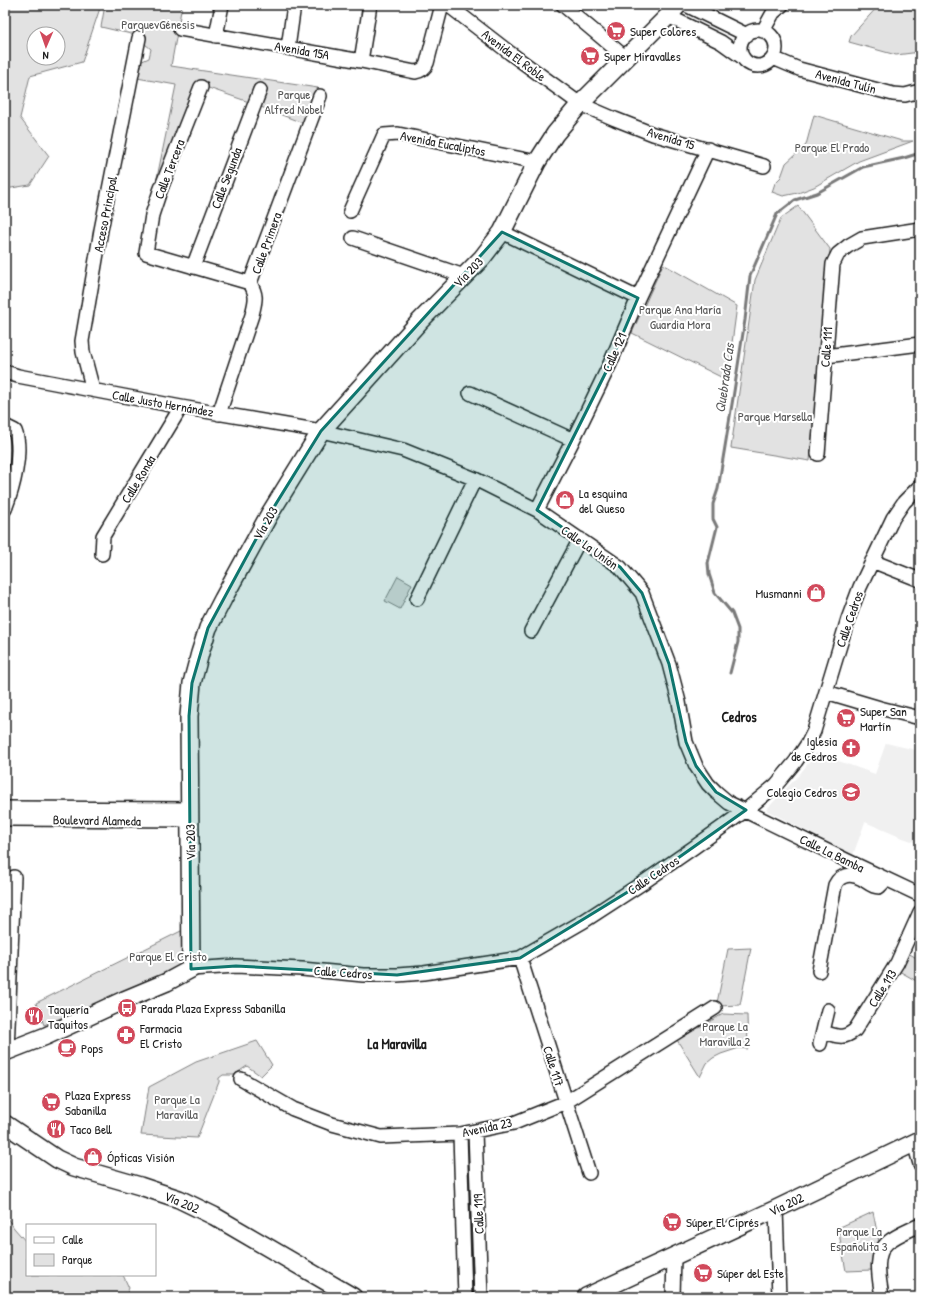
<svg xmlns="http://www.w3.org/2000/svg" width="925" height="1302" font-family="'Patrick Hand',sans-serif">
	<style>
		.built { fill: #f0f0f0 }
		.green { fill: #e2e2e2; stroke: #7f7f7f; fill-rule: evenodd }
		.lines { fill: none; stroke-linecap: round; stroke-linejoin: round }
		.stream { stroke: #7a7a7a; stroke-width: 3 }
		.minor-casing { stroke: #1c1c1c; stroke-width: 16 }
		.major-casing { stroke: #1c1c1c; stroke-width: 20 }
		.minor { stroke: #fff; stroke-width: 13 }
		.major { stroke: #fff; stroke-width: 17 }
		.marked { fill: #0f766e; fill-opacity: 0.2; stroke: #0f766e; stroke-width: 3; stroke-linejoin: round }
		.labels { text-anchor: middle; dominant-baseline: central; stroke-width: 4; stroke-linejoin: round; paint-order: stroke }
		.park-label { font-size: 13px; fill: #575757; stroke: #fff }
		.poi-label { font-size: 13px; fill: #1c1c1c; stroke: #fff; text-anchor: start }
		.street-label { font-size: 13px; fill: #1c1c1c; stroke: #fff }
		.water-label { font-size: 14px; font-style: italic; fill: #5a5a5a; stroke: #fff }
		.neighbourhood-label { font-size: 14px; font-weight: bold; fill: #1c1c1c; stroke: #fff }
	</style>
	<rect width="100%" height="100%" fill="#fff"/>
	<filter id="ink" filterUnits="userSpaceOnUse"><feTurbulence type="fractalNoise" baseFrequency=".025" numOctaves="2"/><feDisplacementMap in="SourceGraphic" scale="8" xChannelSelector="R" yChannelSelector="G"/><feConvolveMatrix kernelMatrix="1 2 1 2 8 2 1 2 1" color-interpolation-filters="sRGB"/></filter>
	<g filter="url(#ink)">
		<path class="built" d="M886,743l34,8v93l-20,-7 -35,-15 -12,33 -87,-45 33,-35 17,-22 59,21z"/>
		<path class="green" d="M5,5h96l-19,57 -52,14 -10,42 29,38 -19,29 -25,4zM34,34h24v24h-24z
			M105,5h77l-11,61 147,22 -13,36 -44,-17 6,-19 -13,-3 -5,17 -52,-18 -45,118 24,-117 -39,-7 3,-16 9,-4 2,-9 -6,-5 -1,-7 -43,-10z
			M879,5h41v47l-24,3 -47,-13 2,-6z
			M814,115l88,26h11l-54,20 -45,26 -16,6 -15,3 -11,-4 3,-9 6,-6 5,-14 20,-18z
			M798,206l32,43 -11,105 -9,107 -79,-13 24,-168 26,-62z
			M663,264l74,42 -10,74 -95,-47z
			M398,576l14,8 -12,25 -15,-8z
			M183,930l1,33 -6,6 -134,56 -8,-22z
			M751,948l-11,57 -21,1 -2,-3 11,-54z
			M908,953l12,7v23l-21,-12z
			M723,1014l24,1 1,34 -9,-1 -18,6 -8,4 -6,5 -7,14 -23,-37z
			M257,1041l15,24 -11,11 -14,-10 -13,9h-11l-4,3v4l-22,56 -56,-3 8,-48 47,-25z
			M873,1212l6,30 -6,9 -1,19 -26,1 -8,-43z
			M5,1215l9,13 13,15v32h96l6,13 -4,9h-120z"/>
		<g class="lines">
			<path class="stream" d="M730,673l8,-31v-13l-6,-16 -17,-20 -6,-19 -1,-11 9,-36 -4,-8v-15l5,-15 15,-91 12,-78 5,-44 27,-62 18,-14 22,-7 46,-26 41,-9 16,-5"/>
			<g class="minor-casing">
				<path id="minor" d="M448,5l62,48 70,51 35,15 38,15 111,32
					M563,5l63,53
					M686,5l61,30
					M668,16l53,26 21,15
					M180,29l181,32 54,11c6,-1 10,-3 12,-9l15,-58
					M740 48a18 18 0 1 1 36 0a18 18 0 1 1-36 0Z
					M763,31l10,-18 9,-8
					M216,36l6,-31
					M288,48l6,-43
					M773,58l26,11 94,25 12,1 15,-4
					M361,61l9,-56
					M201,87l-41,104 -8,24 -6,38 104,30
					M350,211l34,-76 14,-1 139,28
					M502,232l136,66
					M353,238l111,38
					M193,267l67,-177
					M826,356l94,-12
					M5,372l13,4 163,31 140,24 82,19 72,29 62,31 83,57 22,26 27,71 10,38 7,40 10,24 12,18 8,8 13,11 119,58 72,34
					M93,390l-10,-38 -1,-11 19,-111 38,-192
					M470,393l103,47
					M219,414l33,-99c3,-14 6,-18 -2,-32l70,-187
					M5,426l10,5c8,20 -2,58 -10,78
					M818,454l15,-190 5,-10 10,-8 14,-8 58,-9
					M537,510l36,-70 36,-74 29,-68 70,-149
					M102,554l1,-18 78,-129
					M872,561l48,19
					M417,599l58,-120
					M531,631l49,-92
					M826,692l54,16 40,10
					M5,808l185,1
					M5,819l185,1
					M520,958l69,215
					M191,969l45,-3 66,3 61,6h34l27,-2 96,-15 64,-37 60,-39 49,-34 53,-38 30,-25 20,-24 12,-18 6,-12 34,-112 12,-32 33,-69 11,-16 16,-16
					M819,971l16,-86c5,-11 17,-12 27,-6 6,3 9,8 17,8l2,-2 5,-6
					M823,1032c14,4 20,8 32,-2l42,-67 23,-51
					M820,1044l8,-34
					M7,1051l7,-174
					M241,1079l52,30 39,15 49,13 79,-3 54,-11 52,-21 149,-94
					M475,1132l6,165
					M460,1134l5,163
					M914,1143l6,21
					M776,1209l3,88
					M673,1297l1,-41
					M882,1297c-2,-16 -9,-41 5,-54 9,-8 23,-13 33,-18"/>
			</g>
			<g class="major-casing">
				<path id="major" d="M5,1052l41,-16 78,-36 43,-18 24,-13 -2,-253 3,-33 8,-30 8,-25 15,-29 46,-84 52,-84 99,-110 62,-63 20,-26 35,-70 18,-28 25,-30 88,-88 10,-11
					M5,1124l52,35 17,8 66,19 39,13 35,17 139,81
					M586,1297l190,-88 144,-69"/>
			</g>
			<use href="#minor" class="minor"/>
			<use href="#major" class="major"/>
		</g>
	</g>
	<path class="marked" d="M502,232l136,66 -29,68 -72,144 83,57 22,26 27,71 17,78 10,24 20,26 30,18 -102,72 -124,76 -123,17 -161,-9 -45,3 -2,-253 3,-33 16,-55 61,-113 52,-84z"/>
	<defs>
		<g id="supermarket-disc" transform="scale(1)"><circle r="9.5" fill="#d1495b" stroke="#fff"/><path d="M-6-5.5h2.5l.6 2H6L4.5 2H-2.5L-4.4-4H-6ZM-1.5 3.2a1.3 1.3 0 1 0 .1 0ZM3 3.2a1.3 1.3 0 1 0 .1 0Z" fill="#fff"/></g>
		<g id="shop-disc" transform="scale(1)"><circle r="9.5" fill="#d1495b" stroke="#fff"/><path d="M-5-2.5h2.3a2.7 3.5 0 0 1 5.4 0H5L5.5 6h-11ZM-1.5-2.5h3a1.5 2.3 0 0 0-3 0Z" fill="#fff"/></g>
		<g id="church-disc" transform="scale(1)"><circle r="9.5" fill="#d1495b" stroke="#fff"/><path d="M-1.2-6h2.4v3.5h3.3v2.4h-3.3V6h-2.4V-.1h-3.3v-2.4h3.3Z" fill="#fff"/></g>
		<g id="school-disc" transform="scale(1)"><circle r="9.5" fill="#d1495b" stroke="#fff"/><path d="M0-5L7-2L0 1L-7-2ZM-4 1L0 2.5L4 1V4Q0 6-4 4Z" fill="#fff"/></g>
		<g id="bus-disc" transform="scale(1)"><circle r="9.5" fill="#d1495b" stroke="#fff"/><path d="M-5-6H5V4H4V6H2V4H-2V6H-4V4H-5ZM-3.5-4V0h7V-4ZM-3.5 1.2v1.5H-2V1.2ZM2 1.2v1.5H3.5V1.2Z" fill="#fff"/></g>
		<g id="restaurant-disc" transform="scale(1)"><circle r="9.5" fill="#d1495b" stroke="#fff"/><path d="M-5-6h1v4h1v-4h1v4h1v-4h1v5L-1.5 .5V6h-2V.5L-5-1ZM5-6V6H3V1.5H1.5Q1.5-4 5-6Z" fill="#fff"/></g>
		<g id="pharmacy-disc" transform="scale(1)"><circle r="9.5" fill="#d1495b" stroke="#fff"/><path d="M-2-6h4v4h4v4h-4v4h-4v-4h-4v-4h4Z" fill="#fff"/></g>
		<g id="cafe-disc" transform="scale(1)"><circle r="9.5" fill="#d1495b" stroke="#fff"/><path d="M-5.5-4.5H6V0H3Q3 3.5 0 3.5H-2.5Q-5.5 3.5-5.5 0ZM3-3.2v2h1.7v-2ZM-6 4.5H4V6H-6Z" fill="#fff"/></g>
	</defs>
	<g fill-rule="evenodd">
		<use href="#supermarket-disc" x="616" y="31"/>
		<use href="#supermarket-disc" x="590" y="56"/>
		<use href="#shop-disc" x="565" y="500"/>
		<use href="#shop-disc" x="816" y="593"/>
		<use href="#supermarket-disc" x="846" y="718"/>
		<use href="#church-disc" x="851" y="748"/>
		<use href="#school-disc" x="851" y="792"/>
		<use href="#bus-disc" x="127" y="1008"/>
		<use href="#restaurant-disc" x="34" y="1016"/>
		<use href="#pharmacy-disc" x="126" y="1035"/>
		<use href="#cafe-disc" x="67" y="1048"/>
		<use href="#supermarket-disc" x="51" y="1102"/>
		<use href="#restaurant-disc" x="56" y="1129"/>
		<use href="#shop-disc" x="93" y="1157"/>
		<use href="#supermarket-disc" x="672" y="1222"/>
		<use href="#supermarket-disc" x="703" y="1273"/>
	</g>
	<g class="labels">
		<g class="park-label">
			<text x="158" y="24">ParquevGénesis</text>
			<text x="294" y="94">Parque<tspan x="294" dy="15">Alfred Nobel</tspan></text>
			<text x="832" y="147">Parque El Prado</text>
			<text x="680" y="309">Parque Ana María<tspan x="680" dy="15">Guardia Mora</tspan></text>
			<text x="775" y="416">Parque Marsella</text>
			<text x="168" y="956">Parque El Cristo</text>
			<text x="725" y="1026">Parque La<tspan x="725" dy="15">Maravilla 2</tspan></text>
			<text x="177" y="1099">Parque La<tspan x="177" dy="15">Maravilla</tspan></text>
			<text x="859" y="1231">Parque La<tspan x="859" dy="15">Españolita 3</tspan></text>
		</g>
		<g class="poi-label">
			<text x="630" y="31">Super Colores</text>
			<text x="604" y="56">Super Miravalles</text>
			<text x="579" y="493">La esquina<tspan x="579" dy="15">del Queso</tspan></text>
			<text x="802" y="593" text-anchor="end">Musmanni</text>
			<text x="860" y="711">Super San<tspan x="860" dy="15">Martín</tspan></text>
			<text x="837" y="741" text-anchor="end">Iglesia<tspan x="837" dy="15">de Cedros</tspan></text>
			<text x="837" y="792" text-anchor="end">Colegio Cedros</text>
			<text x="141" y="1008">Parada Plaza Express Sabanilla</text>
			<text x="48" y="1009">Taquería<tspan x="48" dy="15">Taquitos</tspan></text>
			<text x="140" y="1028">Farmacia<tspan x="140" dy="15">El Cristo</tspan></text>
			<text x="81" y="1048">Pops</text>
			<text x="65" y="1095">Plaza Express<tspan x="65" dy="15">Sabanilla</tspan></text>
			<text x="70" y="1129">Taco Bell</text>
			<text x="107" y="1157">Ópticas Visión</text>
			<text x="686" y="1222">Súper El Ciprés</text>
			<text x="717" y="1273">Súper del Este</text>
		</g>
		<g class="street-label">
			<text transform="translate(302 50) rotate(10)">Avenida 15A</text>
			<text transform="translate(514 55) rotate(37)">Avenida El Roble</text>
			<text transform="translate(846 81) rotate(15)">Avenida Tulín</text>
			<text transform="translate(671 138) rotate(17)">Avenida 15</text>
			<text transform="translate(443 143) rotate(11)">Avenida Eucaliptos</text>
			<text transform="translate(169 169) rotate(-69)">Calle Tercera</text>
			<text transform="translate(226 178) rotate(-69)">Calle Segunda</text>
			<text transform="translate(105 214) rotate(-79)">Acceso Principal</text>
			<text transform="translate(266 243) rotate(-70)">Calle Primera</text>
			<text transform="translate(468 272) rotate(-46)">Vía 203</text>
			<text transform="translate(826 347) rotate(-86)">Calle 111</text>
			<text transform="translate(614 352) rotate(-66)">Calle 121</text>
			<text transform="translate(163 403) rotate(10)">Calle Justo Hernández</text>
			<text transform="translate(138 479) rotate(-59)">Calle Ronda</text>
			<text transform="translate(265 523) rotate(-60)">Vía 203</text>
			<text transform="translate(590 547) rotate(35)">Calle La Unión</text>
			<text transform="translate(849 619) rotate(-71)">Calle Cedros</text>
			<text transform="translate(97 820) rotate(1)">Boulevard Alameda</text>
			<text transform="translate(190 842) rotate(-91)">Vía 203</text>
			<text transform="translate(832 853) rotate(26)">Calle La Bamba</text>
			<text transform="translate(653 875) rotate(-34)">Calle Cedros</text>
			<text transform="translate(343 972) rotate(4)">Calle Cedros</text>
			<text transform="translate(882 988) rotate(-58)">Calle 113</text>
			<text transform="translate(554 1066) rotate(72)">Calle 117</text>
			<text transform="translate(487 1127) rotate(-12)">Avenida 23</text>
			<text transform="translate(182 1202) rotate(23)">Vía 202</text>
			<text transform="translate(786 1204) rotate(-25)">Vía 202</text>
			<text transform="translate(478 1214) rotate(-92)">Calle 119</text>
		</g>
		<g class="water-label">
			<text transform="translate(724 378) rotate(-82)">Quebrada Cas</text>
		</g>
		<g class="neighbourhood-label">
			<text x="739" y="716">Cedros</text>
			<text x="397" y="1043">La Maravilla</text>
		</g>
	</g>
	<rect width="925" height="1302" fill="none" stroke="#fff" stroke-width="20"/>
	<rect x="10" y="10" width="905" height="1282" fill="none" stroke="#1c1c1c" stroke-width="1.5" filter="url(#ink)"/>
	<rect x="26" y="1224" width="130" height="52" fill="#ffffff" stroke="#a4a4a4"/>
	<rect x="34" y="1237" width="20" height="6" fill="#ffffff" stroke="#a4a4a4"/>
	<text x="62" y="1244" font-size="12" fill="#1c1c1c">Calle</text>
	<rect x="34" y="1254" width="20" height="12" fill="#e2e2e2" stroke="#a4a4a4"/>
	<text x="62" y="1264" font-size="12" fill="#1c1c1c">Parque</text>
	<g transform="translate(46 46) rotate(182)"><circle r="19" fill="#ffffff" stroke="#a4a4a4"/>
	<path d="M0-3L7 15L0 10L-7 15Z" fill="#d1495b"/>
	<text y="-6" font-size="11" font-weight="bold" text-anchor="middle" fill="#1c1c1c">N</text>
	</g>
</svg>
